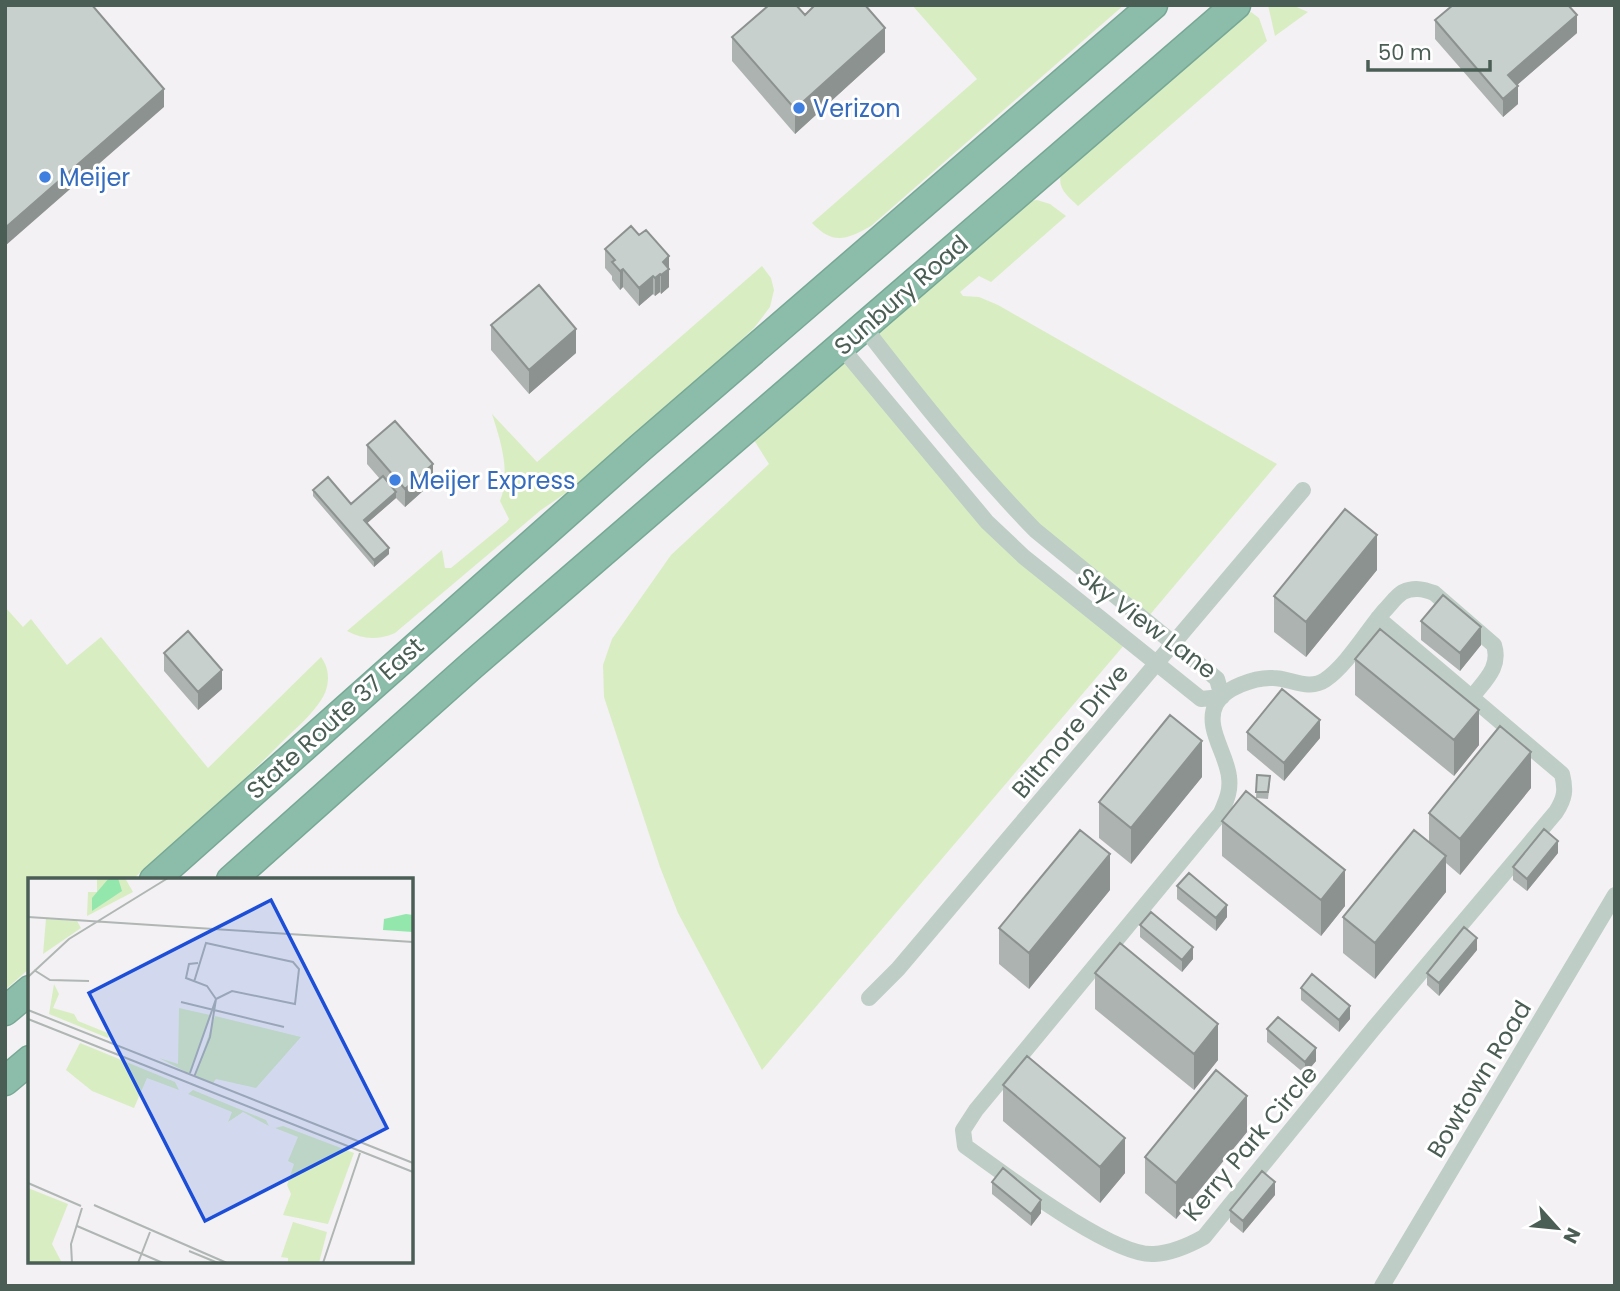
<svg xmlns="http://www.w3.org/2000/svg" width="1620" height="1291" font-family="Poppins,sans-serif">
	<style>
		.green { fill: #d9edc3 }
		.lines { fill: none; stroke-linecap: round; stroke-linejoin: round }
		.highway-casing { stroke: #77a896; stroke-width: 31 }
		.street { stroke: #becdc6; stroke-width: 16 }
		.highway { stroke: #8cbcaa; stroke-width: 28 }
		.wall { fill: #acb3b1 }
		.shaded-wall { fill: #8c9290 }
		.building { fill: #c8d0ce; stroke: #8c9290; stroke-width: 2 }
		.shop-dot { fill: #3f7fe0; stroke: #fff; stroke-width: 2.5 }
		.labels { text-anchor: middle; dominant-baseline: central; stroke-width: 6; stroke-linejoin: round; paint-order: stroke }
		.shop-label { font-size: 24px; fill: #366cbe; stroke: #fff; text-anchor: start }
		.street-label { font-size: 24px; fill: #4a5e55; stroke: #fff }
		.inset-road { fill: none; stroke: #afb6b4; stroke-width: 2 }
		.view { fill: #1d4ed8; fill-opacity: 0.15; stroke: #1d4ed8; stroke-width: 3.5 }
		.inset-edge { fill: none; stroke: #4a5e55; stroke-width: 3.5 }
	</style>
	<rect width="100%" height="100%" fill="#f3f1f3"/>
	<path class="green" d="M912,5h212l-253,221c-25,14 -38,19 -59,-3l165,-144z
		M1268,5h24l16,7 -33,24z
		M1251,12l8,6 8,23 -189,165c-12,-12 -22,-18 -16,-35z
		M1037,200l13,4 16,12 -75,66 -12,-6 -19,16 3,4 16,1 19,8 279,159 -129,153 -103,-86 -29,-29 -142,-169 151,-131z
		M762,266l9,12 3,12 -4,17 -16,21 -102,96 -60,51 -51,35 -146,123c-16,7 -32,7 -48,-2l95,-81 3,18h6l56,-46 2,-3 -9,-18c11,-28 1,-59 -8,-87l45,48z
		M843,358l133,159 149,127 -363,426 -84,-157 -18,-46 -56,-170 -1,-32 9,-26 59,-84 98,-91 -17,-27z
		M5,607l18,20 8,-8 36,46 34,-28 107,131 113,-111c9,12 9,27 2,40 -10,17 -26,30 -40,44 -48,49 -100,93 -151,139h-102v88l-25,22z"/>
	<g class="lines">
		<g class="highway-casing">
			<path id="highway" d="M154,880l486,-432 513,-443
				M231,880l240,-214 765,-661
				M5,1011l25,-21
				M5,1081l25,-21"/>
		</g>
		<path class="street" d="M864,327c54,70 109,139 171,203l182,149 5,18
			M841,347l146,175 37,35 177,142 21,-2
			M1378,618l184,156c4,16 3,24 -6,38l-182,216 -170,209c-16,9 -32,16 -50,17 -42,3 -152,-82 -189,-108l-2,-16 13,-20 245,-297c5,-12 10,-22 8,-36 -2,-23 -25,-50 -13,-73 8,-16 39,-27 57,-26 17,0 36,13 52,2 22,-15 41,-48 59,-69 6,-6 12,-15 19,-19 11,-5 20,-3 31,1l60,52c7,22 -9,35 -21,51
			M869,998l29,-29 405,-479
			M1382,1286l233,-391"/>
		<use href="#highway" class="highway"/>
	</g>
	<path class="wall" d="M805,15l80,37 -90,82 -63,-73v-24z
		M1435,20l142,13 -60,52 1,19 -15,13 -68,-78z
		M639,235l30,21v31l-8,7 -1,-2 -5,4 -2,-2 -14,12 -16,-19 -3,3 -8,-10v-4l-7,-8v-19z
		M491,325l85,28 -47,41 -38,-44z
		M367,445l66,37 -28,25 -9,-9 -29,25 22,31 -15,13 -61,-71v-6l38,14 29,-25 -13,-15z
		M1377,570l-71,87 -32,-25v-36z
		M1421,621l60,24 -21,26 -39,-31z
		M164,653l58,36 -24,21 -34,-39z
		M1355,659l124,86 -25,31 -99,-81z
		M1247,732l73,6 -36,43 -37,-31z
		M1257,775l13,7 -2,17 -12,-1z
		M1202,777l-71,87 -32,-26v-36z
		M1531,788l-71,87 -14,-12v29l-71,87 -32,-26v-36l86,-75v-29z
		M1222,821l123,85 -24,30 -99,-80z
		M1558,853l-31,38 -14,-11v-13z
		M1177,886l50,31 -11,14 -39,-32z
		M1110,890l-81,99 -30,-25v-36z
		M1140,925l53,34 -11,13 -42,-35z
		M1477,950l-38,46 -12,-11v-12z
		M1095,973l123,87 -24,30 -99,-81z
		M1301,988l49,31 -11,13 -38,-32z
		M1267,1029l49,32 -11,13 -38,-32z
		M1003,1085l122,88 -25,30 -97,-82z
		M1247,1132l-71,87 -31,-26v-36z
		M992,1182l49,31 -10,13 -39,-32z
		M1275,1195l-32,38 -13,-11v-12z"/>
	<path class="shaded-wall" d="M1577,15v18l-69,60v-18z
		M885,28v24l-90,82v-25z
		M1518,86v18l-15,13v-18z
		M164,89v18l-159,139v-18z
		M669,256v31l-8,7v-19l2,-13z
		M623,269v18l-3,3v-19z
		M660,274v18l-5,4v-18z
		M653,276v18l-14,12v-18z
		M576,329v24l-47,41v-24z
		M433,464v18l-28,25v-18z
		M396,492v6l-32,28v-6z
		M1377,535v35l-71,87v-35z
		M389,548v6l-15,13v-7z
		M1481,627v18l-21,26v-18z
		M222,670v19l-24,21v-18z
		M1479,710v35l-25,31v-36z
		M1320,720v18l-36,43v-18z
		M1202,741v36l-71,87v-36z
		M1531,752v36l-71,87v-36z
		M1558,841v12l-31,38v-12z
		M1110,854v36l-81,99v-36z
		M1446,856v36l-71,87v-36z
		M1345,870v36l-24,30v-36z
		M1227,905v12l-11,14v-13z
		M1477,938v12l-38,46v-13z
		M1193,947v12l-11,13v-12z
		M1350,1006v13l-11,13v-12z
		M1218,1024v36l-24,30v-36z
		M1316,1048v13l-11,13v-12z
		M1247,1096v36l-71,87v-36z
		M1125,1138v35l-25,30v-36z
		M1275,1182v13l-32,38v-12z
		M1041,1200v13l-10,13v-12z"/>
	<path class="building" d="M5,5h87l72,84 -159,139z
		M769,5h27l9,10 10,-10h50l20,23 -90,81 -63,-72z
		M1453,5h115l9,10 -69,60 10,11 -15,13 -68,-79z
		M631,226l8,9 7,-5 23,26 -6,6 6,7 -8,6 -1,-1 -5,4 -2,-2 -14,12 -16,-19 -3,2 -8,-9 3,-2 -10,-11z
		M539,285l37,44 -47,41 -38,-45z
		M395,421l38,43 -28,25 -38,-44z
		M383,476l13,16 -32,28 25,28 -15,12 -61,-70 15,-13 23,27z
		M1345,509l32,26 -71,87 -32,-26z
		M1443,595l38,32 -21,26 -39,-32z
		M1380,629l99,81 -25,30 -99,-81z
		M188,631l34,39 -24,22 -34,-39z
		M1282,689l38,31 -36,43 -37,-31z
		M1170,715l32,26 -71,87 -32,-26z
		M1500,726l31,26 -71,87 -31,-26z
		M1257,775l13,1 -2,16h-12z
		M1246,791l99,79 -24,30 -99,-79z
		M1544,829l14,12 -31,38 -14,-12z
		M1080,830l30,24 -81,99 -30,-25z
		M1414,830l32,26 -71,87 -32,-26z
		M1189,873l38,32 -11,13 -39,-32z
		M1151,912l42,35 -11,13 -42,-35z
		M1464,927l13,11 -38,45 -12,-10z
		M1120,943l98,81 -24,30 -99,-81z
		M1312,974l38,32 -11,14 -38,-32z
		M1278,1017l38,31 -11,14 -38,-33z
		M1027,1056l98,82 -25,29 -97,-82z
		M1216,1070l31,26 -71,87 -31,-26z
		M1003,1168l38,32 -10,14 -39,-32z
		M1262,1171l13,11 -32,39 -13,-11z"/>
	<g class="shop-dot">
		<circle cx="799" cy="108" r="7"/>
		<circle cx="45" cy="177" r="7"/>
		<circle cx="395" cy="480" r="7"/>
	</g>
	<g class="labels">
		<g class="shop-label">
			<text x="813" y="108">Verizon</text>
			<text x="59" y="177">Meijer</text>
			<text x="409" y="480">Meijer Express</text>
		</g>
		<g class="street-label">
			<text transform="translate(901 295) rotate(-41)">Sunbury Road</text>
			<text transform="translate(1147 623) rotate(37)">Sky View Lane</text>
			<text transform="translate(335 718) rotate(-42)">State Route 37 East</text>
			<text transform="translate(1070 731) rotate(-50)">Biltmore Drive</text>
			<text transform="translate(1479 1079) rotate(-59)">Bowtown Road</text>
			<text transform="translate(1250 1143) rotate(-50)">Kerry Park Circle</text>
		</g>
	</g>
	<g transform="translate(28 878)">
		<rect width="385" height="385" fill="#f3f1f3"/>
		<path d="M69,0h28l8,14 -46,24 1,-24h9zM18,41l31,2 4,7 -38,26zM26,106l5,10 -6,14 21,6 4,7 32,13 -2,4 -59,-24zM151,130l31,7 -20,59 -31,-16 19,6zM187,138l86,21 -45,51 -40,-9 -3,4 -18,-7zM52,165l95,39 4,8 -32,-12 -13,30 -42,-17 -26,-21zM165,212l73,30 3,6 -26,-14 -15,10 4,-10 -44,-18zM255,248l71,27 -26,71 -45,-9 8,-21 -4,-9 7,-21 -6,-3 10,-24 -23,-9zM0,310l40,16 -16,40 10,19h-34zM265,344l34,10 -8,31h-31v-5l-7,-1z" fill="#d9edc3"/>
		<path d="M81,0h9l4,13 -30,20v-13zM378,36l7,1v17l-30,-2 1,-11z" fill="#93e7ad"/>
		<path class="inset-road" d="M0,39l385,25M170,85l-9,1 -3,14 21,8 9,13M6,92l16,10 39,1M0,99l41,-38 99,-61M166,104l12,-39 87,19 6,7 -4,35 -63,-13 -16,8M153,124l103,25M0,132l385,153M0,141l385,153M162,195l26,-74M166,199l16,-40 6,-38M0,305l53,23M66,327l133,58M49,348l86,37M161,373l29,12M44,385l-1,-19 11,-36M110,385l12,-31M295,385l37,-110"/>
		<path class="view" d="M243,22l116,228 -182,93 -116,-228z"/>
		<rect width="385" height="385" class="inset-edge"/>
	</g>
	<rect width="1620" height="1291" fill="none" stroke="#4a5e55" stroke-width="14"/>
	<g transform="translate(1557 1228) rotate(117)" stroke="#ffffff" stroke-width="5" paint-order="stroke">
	<path d="M0-5L12 26L0 18L-12 26Z" fill="#4a5e55"/>
	<text y="-10" font-size="19" font-weight="bold" text-anchor="middle" fill="#4a5e55">N</text>
	</g>
	<path d="M1368 60v10h122v-10" fill="none" stroke="#4a5e55" stroke-width="3.5"/>
	<text x="1378" y="60" font-size="21" fill="#4a5e55" stroke="#ffffff" stroke-width="5" paint-order="stroke">50 m</text>
</svg>
